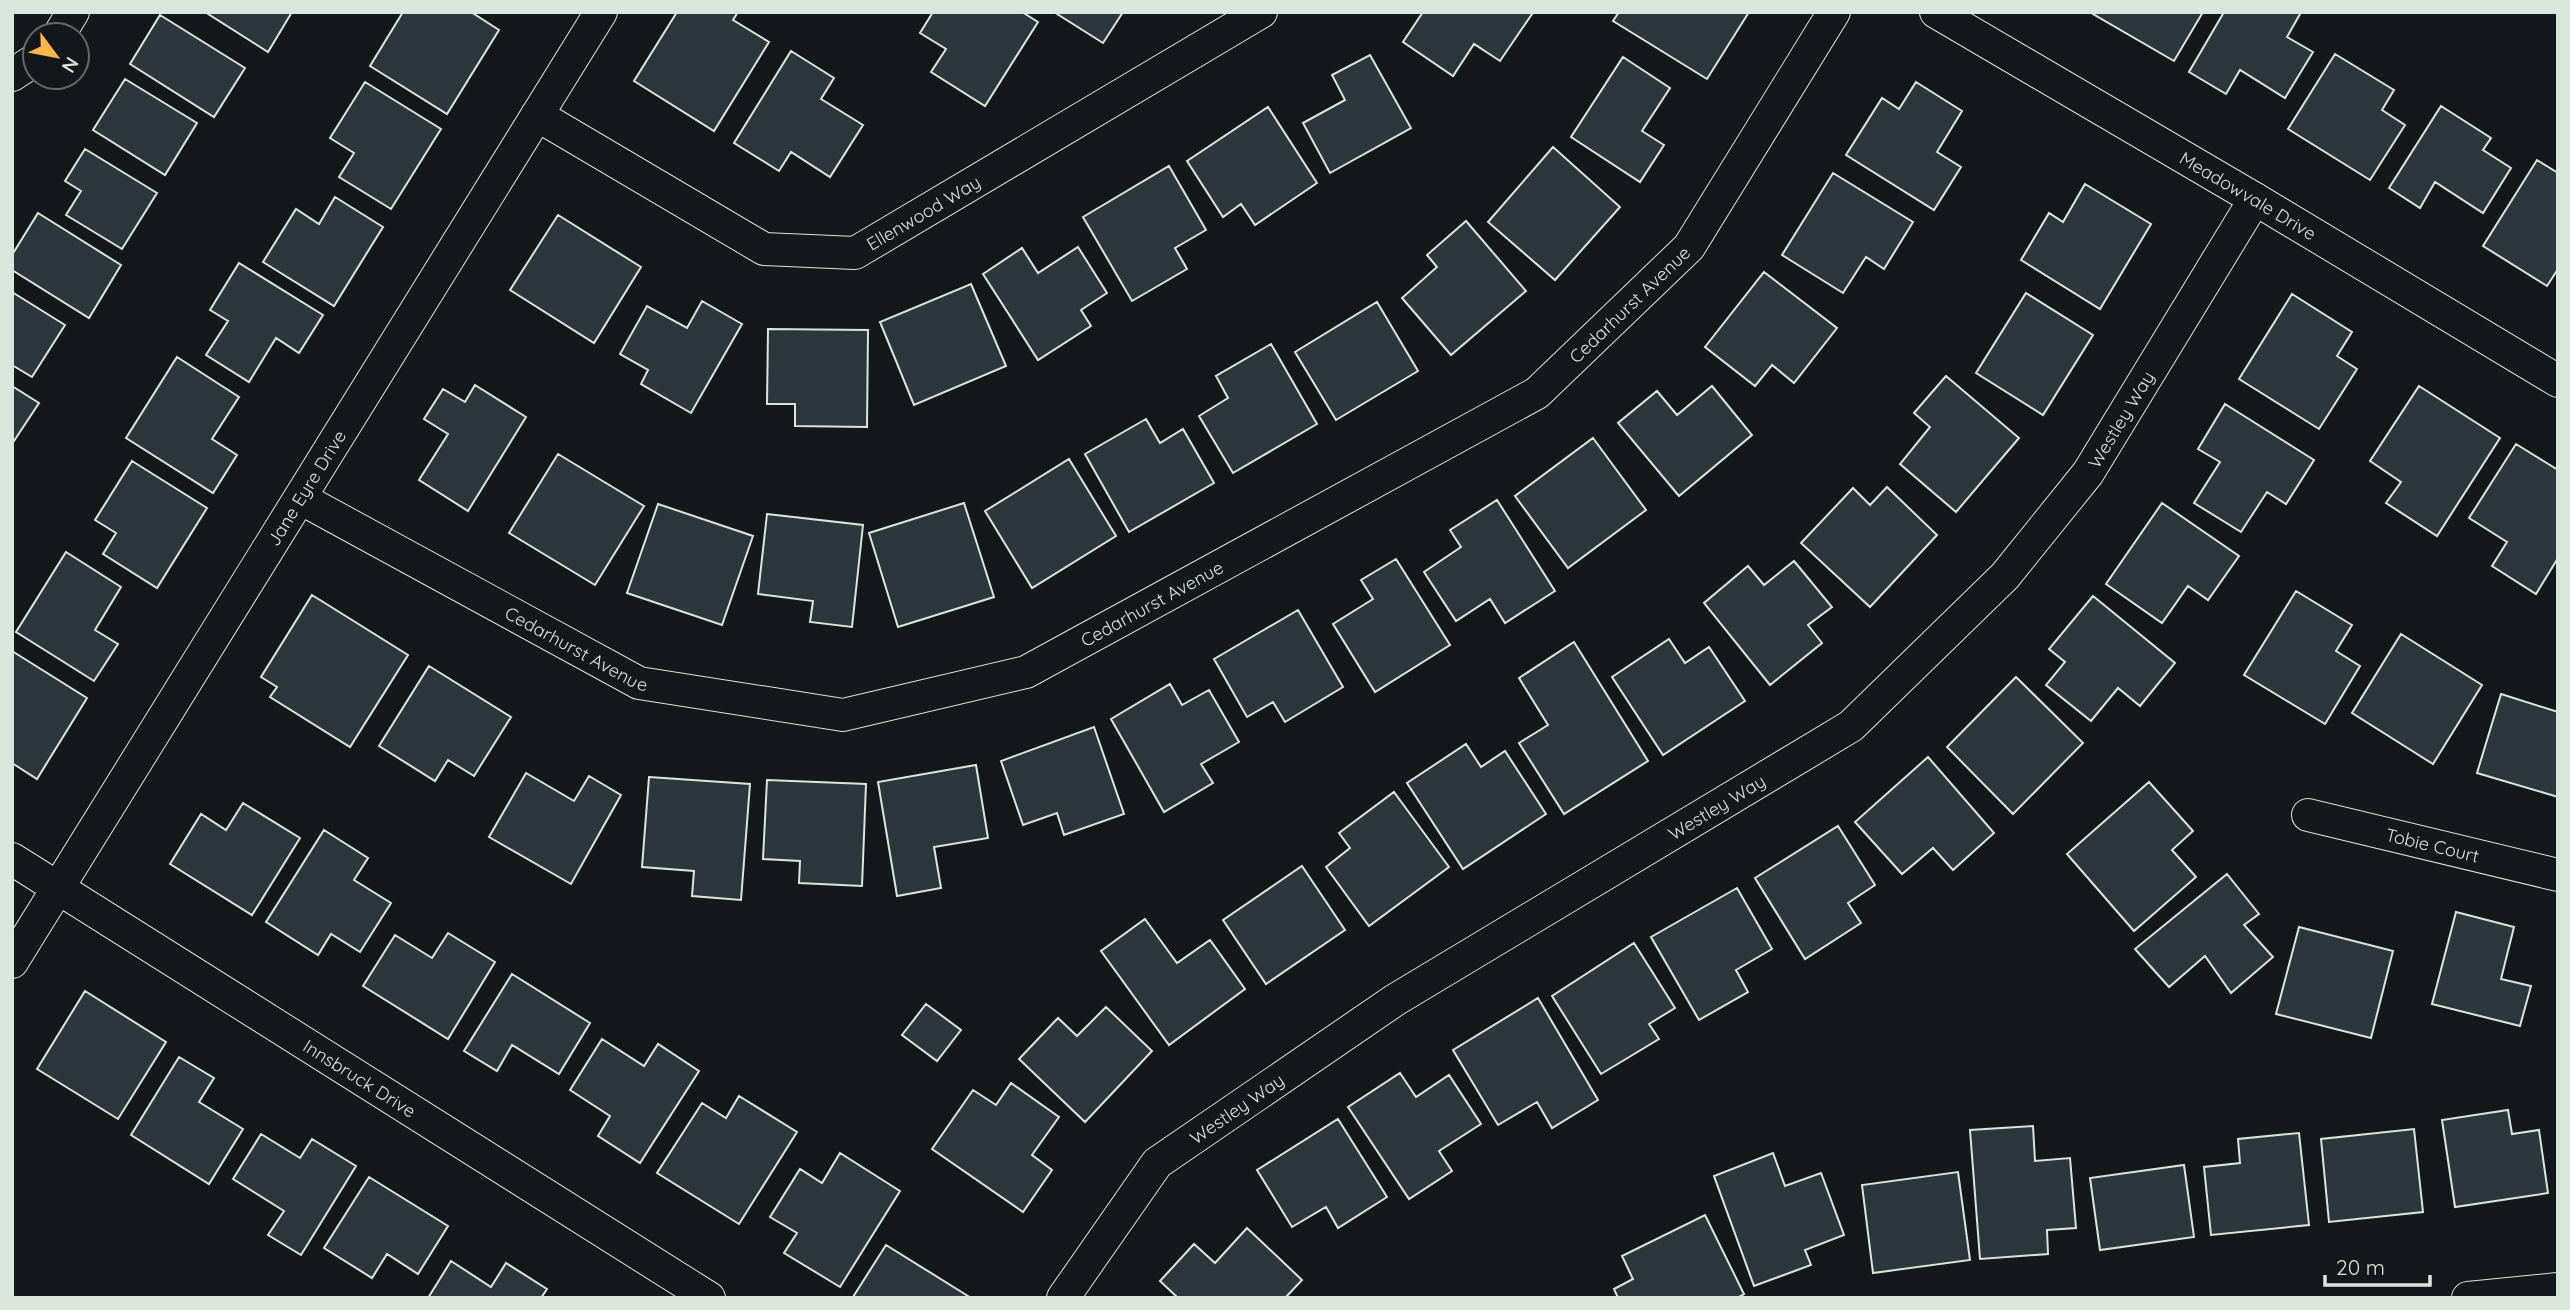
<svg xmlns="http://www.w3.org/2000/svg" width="2570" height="1310" font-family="Quicksand,sans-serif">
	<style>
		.building { fill: #2c363c; stroke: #d8e6dc; stroke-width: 2 }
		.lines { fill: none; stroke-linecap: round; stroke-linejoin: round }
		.street-casing { stroke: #d8e6dc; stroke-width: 34 }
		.street { stroke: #14181c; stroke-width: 32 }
		.labels { text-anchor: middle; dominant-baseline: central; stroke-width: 5; stroke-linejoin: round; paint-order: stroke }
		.street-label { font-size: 18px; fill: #d8e6dc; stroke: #14181c }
	</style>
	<rect width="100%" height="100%" fill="#14181c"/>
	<path class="building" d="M205,12h87l-24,40z
		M403,12h68l28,18 -52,84 -77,-48z
		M677,12h61l-5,8 36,22 -55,89 -80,-50z
		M933,12h89l16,10 -53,84 -54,-34 15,-23 -26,-16z
		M1054,12h69l-20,31z
		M1423,12h106l3,2 -32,47 -26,-17 -21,32 -50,-34z
		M1619,12h130l-42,67 -94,-58z
		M2095,12h108l-29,49 -81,-47z
		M2224,12h73l3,2 -13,23 26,15 -28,46 -45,-28 -14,24 -37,-22z
		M160,15l85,53 -31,49 -84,-53z
		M791,51l43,27 -13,21 42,26 -33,52 -39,-25 -12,19 -45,-28z
		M2335,54l59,36 -12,20 23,15 -35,55 -82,-51z
		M1370,55l41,73 -81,45 -27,-50 42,-23 -13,-25z
		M1623,57l47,31 -28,43 22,14 -24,37 -69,-45z
		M125,79l72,44 -32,52 -72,-45z
		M365,82l76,47 -50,80 -52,-32 15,-24 -24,-15z
		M1916,82l46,29 -25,41 24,15 -27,43 -88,-55 36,-57 17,11z
		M2441,106l50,32 -8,12 28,18 -28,45 -48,-31 -15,26 -31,-20z
		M1268,107l49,76 -62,42 -14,-21 -18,13 -36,-56z
		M1553,147l67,60 -65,73 -67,-58z
		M85,149l72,44 -35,56 -56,-34 15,-24 -16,-10z
		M2537,160l21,13v96l-11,17 -64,-40z
		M1169,166l37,64 -31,18 12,21 -55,32 -49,-84z
		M1833,173l80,49 -29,47 -18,-12 -23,36 -61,-38z
		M2085,184l66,40 -51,85 -79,-49 28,-47 14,9z
		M335,197l48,30 -49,79 -71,-44 33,-53 23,15z
		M38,213l83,52 -32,53 -77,-48v-15z
		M558,215l83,52 -47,76 -84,-53z
		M1466,221l60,70 -75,64 -49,-57 35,-31 -10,-12z
		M1078,247l29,46 -26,17 10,16 -53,34 -55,-86 39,-26 16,25z
		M239,263l84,52 -24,38 -23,-15 -27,44 -43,-27 22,-34 -18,-11z
		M1764,272l73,56 -43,55 -22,-18 -17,21 -50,-39z
		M971,284l35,82 -92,39 -34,-83z
		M12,292l53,33 -33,52 -20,-12z
		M2026,293l67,42 -50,80 -67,-42z
		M2292,294l60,38 -15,24 20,13 -38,60 -80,-50z
		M702,301l40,23 -51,89 -50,-29 7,-14 -28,-16 27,-48 40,22z
		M1377,302l41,69 -82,49 -41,-68z
		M768,329l100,1 -1,97 -72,-1v-22h-28z
		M1271,344l46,80 -84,49 -34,-57 29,-18 -12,-22z
		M177,357l62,40 -27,42 25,16 -24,38 -87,-55z
		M1946,376l73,62 -63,74 -56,-48 30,-37 -16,-14z
		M475,385l51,32 -58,94 -49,-31 29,-46 -24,-15 19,-30 22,13z
		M12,386l27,17 -27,41z
		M1712,386l40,49 -73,61 -61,-73 39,-32 20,24z
		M2419,386l81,52 -63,98 -51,-33 15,-21 -31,-21z
		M2225,404l89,56 -28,44 -19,-12 -26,40 -47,-29 26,-41 -22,-13z
		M1146,419l14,24 23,-14 31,54 -85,49 -44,-78z
		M1593,438l53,72 -78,58 -53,-72z
		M2516,444l42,26v88l-22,36 -44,-28 15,-24 -38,-24z
		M558,454l86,52 -49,79 -86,-52z
		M1069,459l47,77 -84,52 -47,-77z
		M132,461l75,47 -50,80 -54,-34 13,-21 -21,-13z
		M1887,487l50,48 -67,72 -69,-64 52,-55 17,17z
		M1497,500l58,91 -50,32 -15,-24 -34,22 -32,-49 37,-25 -11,-17z
		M964,503l30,94 -96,30 -29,-94z
		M2162,503l77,53 -31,44 -20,-14 -26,37 -56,-39z
		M658,504l95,32 -31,89 -95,-32z
		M767,514l96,11 -11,102 -42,-5 3,-21 -55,-7z
		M66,552l55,35 -26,43 23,14 -24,37 -78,-49z
		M1396,559l54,86 -75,47 -42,-68 40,-25 -12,-19z
		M1794,561l38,46 -24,18 14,18 -52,42 -66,-82 44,-37 16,19z
		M2296,591l56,34 -16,26 24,15 -35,58 -81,-49z
		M312,595l96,60 -58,92 -80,-50 7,-10 -16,-10z
		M2093,596l82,67 -35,43 -22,-18 -27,33 -45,-36 19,-23 -16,-13z
		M1298,610l45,77 -58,35 -12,-20 -26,15 -33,-58z
		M2401,634l81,51 -49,79 -81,-51z
		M1669,639l16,24 24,-16 36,54 -82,54 -51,-78z
		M1574,642l74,119 -84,53 -45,-71 29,-18 -29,-47z
		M12,651l75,47 -50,81 -25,-16z
		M429,666l82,51 -37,59 -26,-16 -13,21 -56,-35z
		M2016,677l67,66 -70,71 -66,-67z
		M1170,684l12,21 27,-15 30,52 -38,22 12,19 -49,29 -53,-93z
		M2501,694l57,18v85l-81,-24z
		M1094,727l30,87 -60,21 -7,-22 -34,12 -22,-64z
		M1466,744l15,23 24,-16 41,63 -83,55 -56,-86z
		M1928,757l66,76 -41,37 -20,-22 -31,26 -47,-52z
		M976,765l12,73 -54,9 7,41 -44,8 -19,-114z
		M526,773l48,28 15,-25 32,19 -50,89 -82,-47z
		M649,777l101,7 -9,116 -49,-4 2,-25 -52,-4z
		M767,780l99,4 -4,102 -63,-3 1,-22 -37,-2z
		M2149,782l44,49 -21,19 24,27 -62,54 -67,-77z
		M1394,792l55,75 -80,59 -43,-59 24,-19 -11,-15z
		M243,803l57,35 -48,77 -82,-51 31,-50 25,16z
		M1838,826l37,59 -27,18 13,20 -56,36 -50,-81z
		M324,830l44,28 -14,22 37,23 -31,49 -29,-18 -13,21 -52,-33z
		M1302,866l43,64 -79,54 -43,-64z
		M2227,874l32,40 -15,11 29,32 -42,36 -26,-37 -36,31 -34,-38z
		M1737,888l35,61 -36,21 12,22 -49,28 -48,-83z
		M2456,912l58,15 -13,52 30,7 -11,40 -88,-22z
		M1145,919l32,44 33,-23 35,49 -76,56 -68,-94z
		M2299,927l94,24 -22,87 -95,-24z
		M448,933l47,29 -47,77 -85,-53 32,-51 37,23z
		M1634,943l41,65 -26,16 10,15 -58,35 -49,-78z
		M512,974l78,49 -31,51 -47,-29 -15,26 -33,-20z
		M85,991l81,51 -48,77 -81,-50z
		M1538,998l60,102 -46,28 -15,-26 -39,23 -45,-75z
		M926,1004l35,26 -24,31 -35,-26z
		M1106,1007l46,44 -67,71 -66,-63 39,-41 19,18z
		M602,1039l42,27 14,-22 41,27 -59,92 -42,-27 12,-20 -40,-26z
		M179,1057l35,21 -15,24 44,27 -34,55 -78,-49z
		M1400,1073l16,24 33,-22 32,49 -42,27 13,20 -43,28 -61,-92z
		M1011,1083l48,34 -27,38 20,15 -29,42 -91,-63 41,-59 23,15z
		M739,1096l58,36 -58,92 -82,-51 45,-70 24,15z
		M2508,1110l4,24 27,-4 9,63 -93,14 -13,-87z
		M1338,1119l49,78 -49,31 -12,-21 -34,20 -35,-57z
		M2033,1126l2,35 35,-3 6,70 -29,2 1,24 -68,5 -10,-129z
		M2414,1129l9,83 -94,10 -8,-83z
		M2299,1133l10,92 -98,10 -7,-68 36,-4 -2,-24z
		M261,1134l39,24 12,-19 44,27 -55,89 -33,-20 16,-24 -51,-32z
		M840,1153l60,38 -60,96 -56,-34 13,-20 -27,-16 30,-48 22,14z
		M1773,1153l12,33 36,-13 23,62 -39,15 6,15 -57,21 -40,-110z
		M2184,1165l10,72 -94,13 -10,-72z
		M1958,1172l12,88 -97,13 -11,-88z
		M369,1177l79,49 -30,48 -31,-20 -15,24 -48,-30z
		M1705,1215l39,79 -7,4h-119l-4,-9 19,-10 -11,-23z
		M1247,1228l55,52 -17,18h-107l-18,-17 34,-37 21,19z
		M886,1245l82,51 -1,2 -114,-1z
		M451,1261l40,26 15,-24 41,26 -6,9h-113z"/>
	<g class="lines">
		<g class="street-casing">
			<g id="street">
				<path id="s1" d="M1936,12l319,187 303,182"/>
				<path d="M59,35l14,-23"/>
				<path d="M12,75l23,-15"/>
				<path id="s2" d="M537,115l227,134 91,4 406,-241"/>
				<path id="s3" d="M300,498l339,185 204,32 183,-43 511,-279 152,-146 145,-235"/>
				<path id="s4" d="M2308,815l250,60"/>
				<path id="s5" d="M12,859l697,439"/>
				<path id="s6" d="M12,962l589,-950"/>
				<path id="s7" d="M1063,1298l94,-135 238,-163 456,-274 154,-150 83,-103 167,-274"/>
				<path d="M2468,1298l90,-9"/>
			</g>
		</g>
		<use href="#street" class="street"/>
	</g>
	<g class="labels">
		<g class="street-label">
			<text stroke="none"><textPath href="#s1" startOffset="362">Meadowvale Drive</textPath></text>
			<text stroke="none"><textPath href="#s2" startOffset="434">Ellenwood Way</textPath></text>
			<text stroke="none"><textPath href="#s3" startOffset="1491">Cedarhurst Avenue</textPath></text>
			<text stroke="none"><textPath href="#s7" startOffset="1395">Westley Way</textPath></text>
			<text stroke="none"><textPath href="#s6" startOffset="558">Jane Eyre Drive</textPath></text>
			<text stroke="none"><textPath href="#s3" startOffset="924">Cedarhurst Avenue</textPath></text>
			<text stroke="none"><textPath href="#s3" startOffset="315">Cedarhurst Avenue</textPath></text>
			<text stroke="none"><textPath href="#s7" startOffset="828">Westley Way</textPath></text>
			<text stroke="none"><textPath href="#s4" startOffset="128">Tobie Court</textPath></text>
			<text stroke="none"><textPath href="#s5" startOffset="411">Innsbruck Drive</textPath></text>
			<text stroke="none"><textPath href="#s7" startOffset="261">Westley Way</textPath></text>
		</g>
	</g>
	<rect width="2570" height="1310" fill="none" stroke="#d8e6dc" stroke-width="28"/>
	<g transform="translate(56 56) rotate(122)"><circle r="33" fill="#14181c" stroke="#626a69" stroke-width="2"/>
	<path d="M0-5L12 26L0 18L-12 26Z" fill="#ffb74d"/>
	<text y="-10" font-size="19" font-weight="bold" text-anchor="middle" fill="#d8e6dc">N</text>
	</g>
	<path d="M2325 1275v10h105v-10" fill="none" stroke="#d8e6dc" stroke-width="3.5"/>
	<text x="2336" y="1275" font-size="21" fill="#d8e6dc" stroke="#14181c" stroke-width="5" paint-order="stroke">20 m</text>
</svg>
